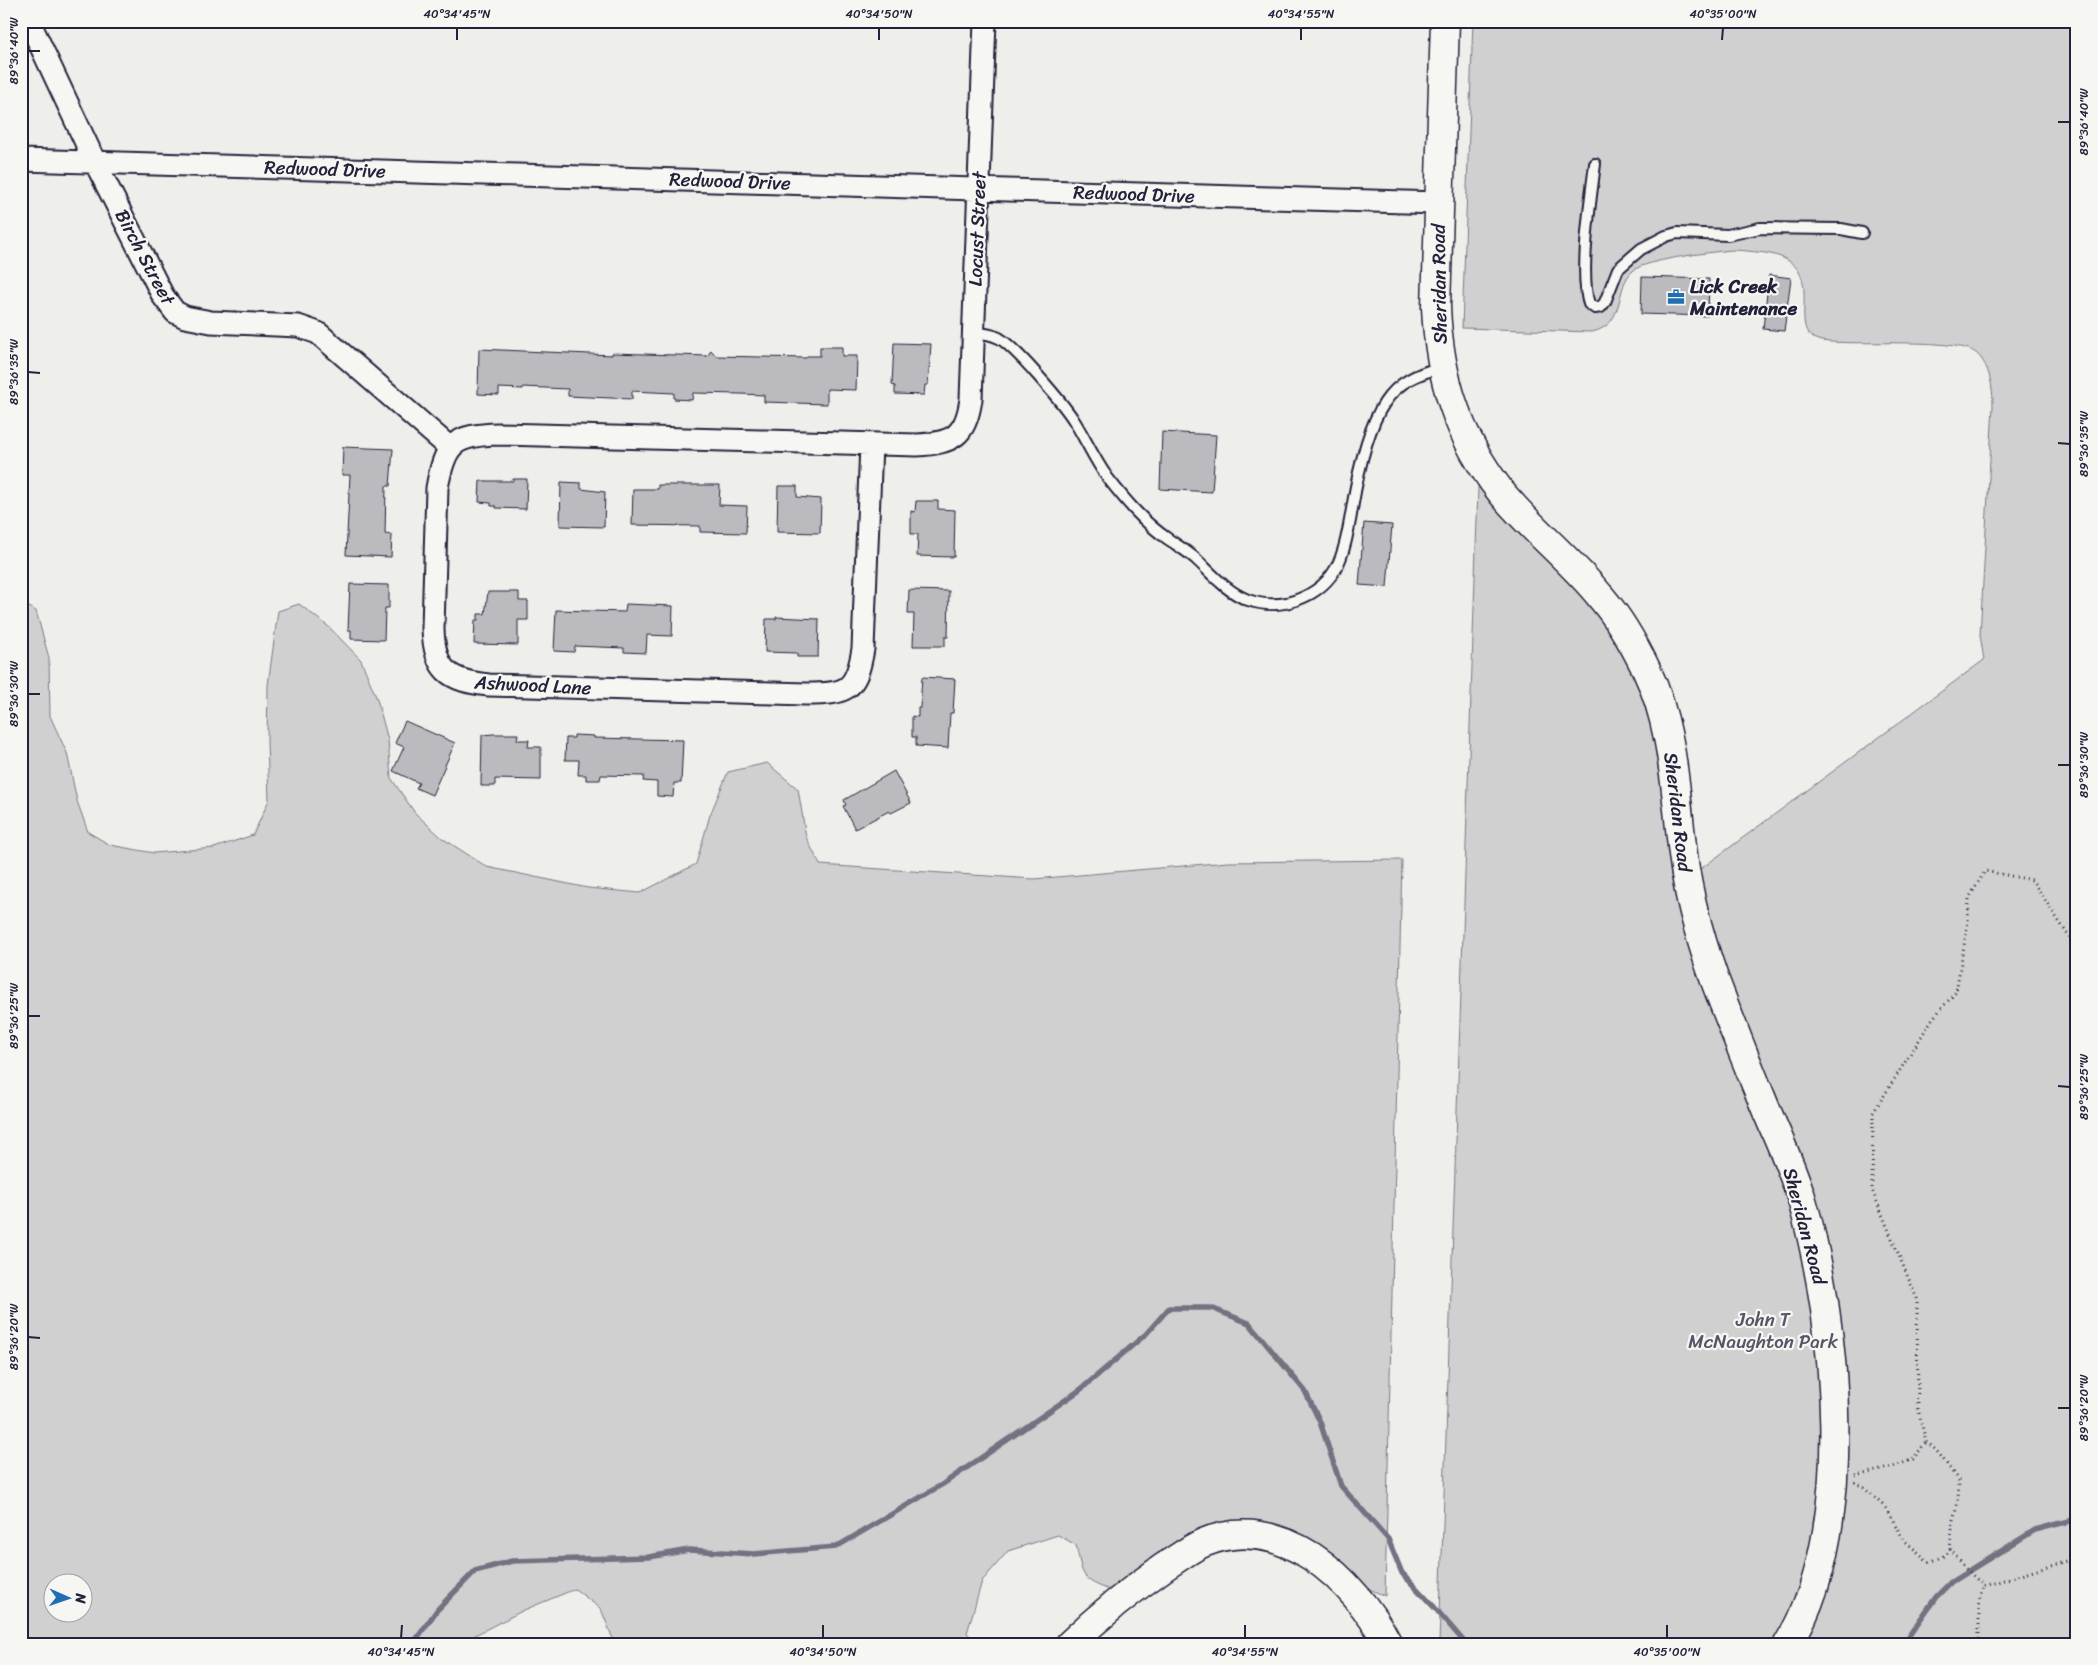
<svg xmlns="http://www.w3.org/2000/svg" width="2098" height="1665" font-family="Sriracha,sans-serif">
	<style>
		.green { fill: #d0d0d1; stroke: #797986; fill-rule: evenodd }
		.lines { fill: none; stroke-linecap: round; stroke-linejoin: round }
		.stream { stroke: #727281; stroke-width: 5.5 }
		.building { fill: #bbbbbf; stroke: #22223b }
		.lane-casing { stroke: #22223b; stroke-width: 14 }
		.street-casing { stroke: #22223b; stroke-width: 25 }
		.secondary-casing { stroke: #22223b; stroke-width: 31 }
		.path { stroke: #22223b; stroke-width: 3; stroke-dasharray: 1 4; stroke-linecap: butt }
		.lane { stroke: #f6f6f2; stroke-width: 10 }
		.street { stroke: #f6f6f2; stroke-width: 21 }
		.secondary { stroke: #f6f6f2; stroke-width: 28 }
		.ticks { fill: none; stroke: #22223b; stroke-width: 2 }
		.labels { text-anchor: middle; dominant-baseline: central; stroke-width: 4.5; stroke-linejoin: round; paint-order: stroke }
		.street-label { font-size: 19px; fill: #22223b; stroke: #f6f6f2 }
		.poi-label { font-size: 19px; font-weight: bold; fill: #22223b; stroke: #f6f6f2; text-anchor: start }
		.park-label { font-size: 19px; fill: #565668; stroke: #f6f6f2 }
		.neatline { fill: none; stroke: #22223b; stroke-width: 2 }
		.ticks-label { font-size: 12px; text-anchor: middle; fill: #22223b }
	</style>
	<rect width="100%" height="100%" fill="#eeeeeb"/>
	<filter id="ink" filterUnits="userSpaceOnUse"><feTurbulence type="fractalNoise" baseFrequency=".02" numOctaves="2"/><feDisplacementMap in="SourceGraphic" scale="10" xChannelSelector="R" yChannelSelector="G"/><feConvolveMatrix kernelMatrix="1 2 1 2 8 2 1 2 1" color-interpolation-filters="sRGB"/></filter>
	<g filter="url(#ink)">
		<path class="green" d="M1473,21h604v1623h-638l40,-1185 158,191 50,229 297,-219 -4,-25 13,-229c0,-18 -3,-41 -17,-53 -19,-16 -124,-7 -154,-12 -45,-8 19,-82 -65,-89 -11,-1 -23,-3 -34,-1 -19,2 -76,9 -89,19 -21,16 -6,54 -42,62l-130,-4z
			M21,602l15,9 13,47 1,58 17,37 10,48 11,31 22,13 44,8 60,-5 39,-13 16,-35 -2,-58 1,-57 10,-74 21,-7 30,23 32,33 16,39 11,41 3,38 24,35 27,25 45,29 101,21 52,5 56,-29 14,-49 18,-43 39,-9 31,26 8,48 14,28 214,14 194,-17 174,-2 -17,736 -20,-9 -31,-32 -43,-25 -20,-6 -28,-2 -130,69c-33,-11 -30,-15 -37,-46l-18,-10 -50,16 -26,30 -15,52 12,11h-364l-14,-35 -26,-20 -51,21 -49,25 -3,9h-451zM52,1582h30v30h-30z"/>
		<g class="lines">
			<path class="stream" d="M413,1644l24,-34 38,-39 37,-10 137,-4 40,-7 65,4 82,-7 107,-63 137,-94 66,-56 23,-26h42l38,15 56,68 15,31 21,64 47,53 14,34 33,35 31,36
				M1903,1644l33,-47 15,-15 84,-52 42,-11"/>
		</g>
		<path class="building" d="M1769,275l22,3 -7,53 -21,-2z
			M1642,277l67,2 -1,37 -67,-2z
			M894,343l37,1 -3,41h-3l-1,10 -29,-1v-8l-3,-1z
			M820,347h22v9h15l-1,34 -29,-1v15l-63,-2v-7l-24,-1 -47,-1 -1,7 -18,-1v-6l-42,-2v8l-64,-3v-7l-45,-2v2l-24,-1v7l-21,-1 1,-45 133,6v-2l96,3 3,-6 5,6 90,2 1,-2h13z
			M1162,432l54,3 -4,57 -52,-3z
			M343,447l50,2 -3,37h-4l-1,48 7,1 -1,22 -45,-2 4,-80h-8z
			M513,479h14l-1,30 -30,-1v-2h-5v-3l-12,-1 1,-21h33z
			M561,482l20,1v6l24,3 -1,35 -44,-1z
			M658,485h62l-1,20 28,1 -1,27 -46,-1v-6l-68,-1 1,-36h25z
			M778,486h19v11l24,2 -1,34 -43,-1z
			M916,501h22v8l17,1 -1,47 -37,-1 1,-22h-7v-23l4,1z
			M1364,523l28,2 -5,62 -28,-2z
			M350,584l39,1v23h-4l-1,32 -33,-1v-9h-3z
			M909,590l40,1 -1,46h-3v9h-32l1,-32h-6z
			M488,592h31v9h9v19h-10v25l-44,-1 1,-24h3v-6h7z
			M626,604l47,2 -1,30 -25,-1 -1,18 -22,-1v-4l-49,-2 -1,6 -20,-1 2,-41 69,2z
			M776,617l43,2 -1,38h-21v-4l-32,-1 1,-33h10z
			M922,677l33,2 -2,34h-3l-2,35 -32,-2v-9h-4v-21l6,1v-9h2z
			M405,721l50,22 -23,52 -16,-7 3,-5 -26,-12 11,-24 -9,-4z
			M493,734h25l-1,6h12l-1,7h13v33l-46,-1v7h-14l1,-51z
			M574,735l20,1v2l89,2 -2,43h-7l-1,14 -16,-1v-14l-14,-1 1,-5 -43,-1 -1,5h-14v-5h-8l1,-15h-14l1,-22h8z
			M894,771l17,32 -20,10 -2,-2 -34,18 -12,-23 3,-1 -2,-5z"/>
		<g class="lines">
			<g class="lane-casing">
				<path id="lane" d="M1595,164c-4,33 -16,110 -6,140l6,4 6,-1 4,-5 13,-33 23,-20 25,-13 11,-3 51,2 32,-7 81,1 21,4
					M974,333c9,0 17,1 25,5 17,10 62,63 74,81 12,19 21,40 34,58 18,23 37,46 61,62 9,6 19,12 28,20 16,15 31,33 52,41 37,13 80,-6 93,-43 6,-16 8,-31 11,-48 5,-31 15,-81 33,-107 14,-21 33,-28 56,-35"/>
			</g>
			<g class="street-casing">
				<path id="street" d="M29,21l66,141 68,134 12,16 10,5 26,5 87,4 20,7 131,114
					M21,160l1417,43
					M871,444l-8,205c-7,42 -16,45 -57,45l-317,-9c-41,-4 -55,-15 -56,-57l4,-140c8,-45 17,-53 62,-54l418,11c36,-2 49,-9 54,-46l14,-378"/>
			</g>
			<g class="secondary-casing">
				<path id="secondary" d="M1445,21l-9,286c3,70 21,128 65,185 30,37 69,67 99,104 19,22 34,48 46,73 28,58 29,123 37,185 5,43 17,84 31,124 16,42 32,83 49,124 13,32 29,64 39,98 35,122 56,332 -14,444
					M1070,1644c29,-28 61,-54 94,-77 13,-8 25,-18 39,-24 78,-33 151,36 185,101"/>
			</g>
			<path class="path" d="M1855,1476l38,-9 20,-8 13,-17
				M1855,1482l9,6 21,19 19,33 25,22 15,-6 6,-7 3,-29 5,-19 1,-20c-10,-13 -21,-32 -33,-39l-8,-33 -1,-110 -45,-109 1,-77 60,-95 23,-26 12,-70 1,-24 16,-27 47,9 45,69
				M1950,1549l18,22 16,15
				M1984,1586l93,-28
				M1979,1644v-38l5,-20"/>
			<use href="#lane" class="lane"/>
			<use href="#street" class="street"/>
			<use href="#secondary" class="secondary"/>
		</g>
	</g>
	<path class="ticks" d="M457,40v-12M879,40v-12M1301,40v-12M1722,40l1,-12M28,51h12M2058,122h12M28,372l12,1M2058,443l12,1M28,694h12M2058,765h12M28,1016h12M2058,1086l12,1M28,1337l12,1M2058,1408h12M401,1638l1,-13M823,1638v-13M1245,1638v-13M1667,1638v-13"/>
	<defs>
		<g id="office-bare" transform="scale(1.35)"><path d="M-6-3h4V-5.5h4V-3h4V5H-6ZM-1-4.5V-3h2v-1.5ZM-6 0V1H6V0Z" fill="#1f6fb2" stroke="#f6f6f2" stroke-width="2.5" paint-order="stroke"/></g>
	</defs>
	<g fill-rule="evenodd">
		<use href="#office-bare" x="1676" y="297"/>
	</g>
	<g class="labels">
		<g class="street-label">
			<text transform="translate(325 169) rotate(2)">Redwood Drive</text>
			<text transform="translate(730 181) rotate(2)">Redwood Drive</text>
			<text transform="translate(1134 194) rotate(2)">Redwood Drive</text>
			<text transform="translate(977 229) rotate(-88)">Locust Street</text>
			<text transform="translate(145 257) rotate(62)">Birch Street</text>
			<text transform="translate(1439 284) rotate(-91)">Sheridan Road</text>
			<text transform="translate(533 685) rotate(3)">Ashwood Lane</text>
			<text transform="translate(1678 812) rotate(83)">Sheridan Road</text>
			<text transform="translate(1805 1226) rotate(75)">Sheridan Road</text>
		</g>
		<g class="poi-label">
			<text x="1690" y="286">Lick Creek<tspan x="1690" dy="22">Maintenance</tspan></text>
		</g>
		<g class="park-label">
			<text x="1763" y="1319">John T<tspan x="1763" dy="22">McNaughton Park</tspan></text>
		</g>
	</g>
	<rect width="2098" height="1665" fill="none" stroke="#f6f6f2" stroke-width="55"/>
	<g transform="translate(68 1598) rotate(92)"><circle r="24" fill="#f6f6f2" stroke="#a1a1a9"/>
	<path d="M0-4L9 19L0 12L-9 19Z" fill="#1f6fb2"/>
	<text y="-8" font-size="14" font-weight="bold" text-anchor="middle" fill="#22223b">N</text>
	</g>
	<rect x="28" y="28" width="2042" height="1610" class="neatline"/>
	<g class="ticks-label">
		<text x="457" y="18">40°34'45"N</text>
		<text x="879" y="18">40°34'50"N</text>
		<text x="1301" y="18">40°34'55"N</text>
		<text x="1723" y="18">40°35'00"N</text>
		<text transform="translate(14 51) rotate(-90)" y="4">89°36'40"W</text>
		<text transform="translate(2084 122) rotate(-90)" y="4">89°36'40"W</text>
		<text transform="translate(14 372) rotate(-90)" y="4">89°36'35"W</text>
		<text transform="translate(2084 444) rotate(-90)" y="4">89°36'35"W</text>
		<text transform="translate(14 694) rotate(-90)" y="4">89°36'30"W</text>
		<text transform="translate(2084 765) rotate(-90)" y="4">89°36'30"W</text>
		<text transform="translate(14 1016) rotate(-90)" y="4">89°36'25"W</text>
		<text transform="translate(2084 1087) rotate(-90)" y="4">89°36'25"W</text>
		<text transform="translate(14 1337) rotate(-90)" y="4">89°36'20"W</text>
		<text transform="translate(2084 1408) rotate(-90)" y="4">89°36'20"W</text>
		<text x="401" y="1656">40°34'45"N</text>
		<text x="823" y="1656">40°34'50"N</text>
		<text x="1245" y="1656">40°34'55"N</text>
		<text x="1667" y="1656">40°35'00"N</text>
	</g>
</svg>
